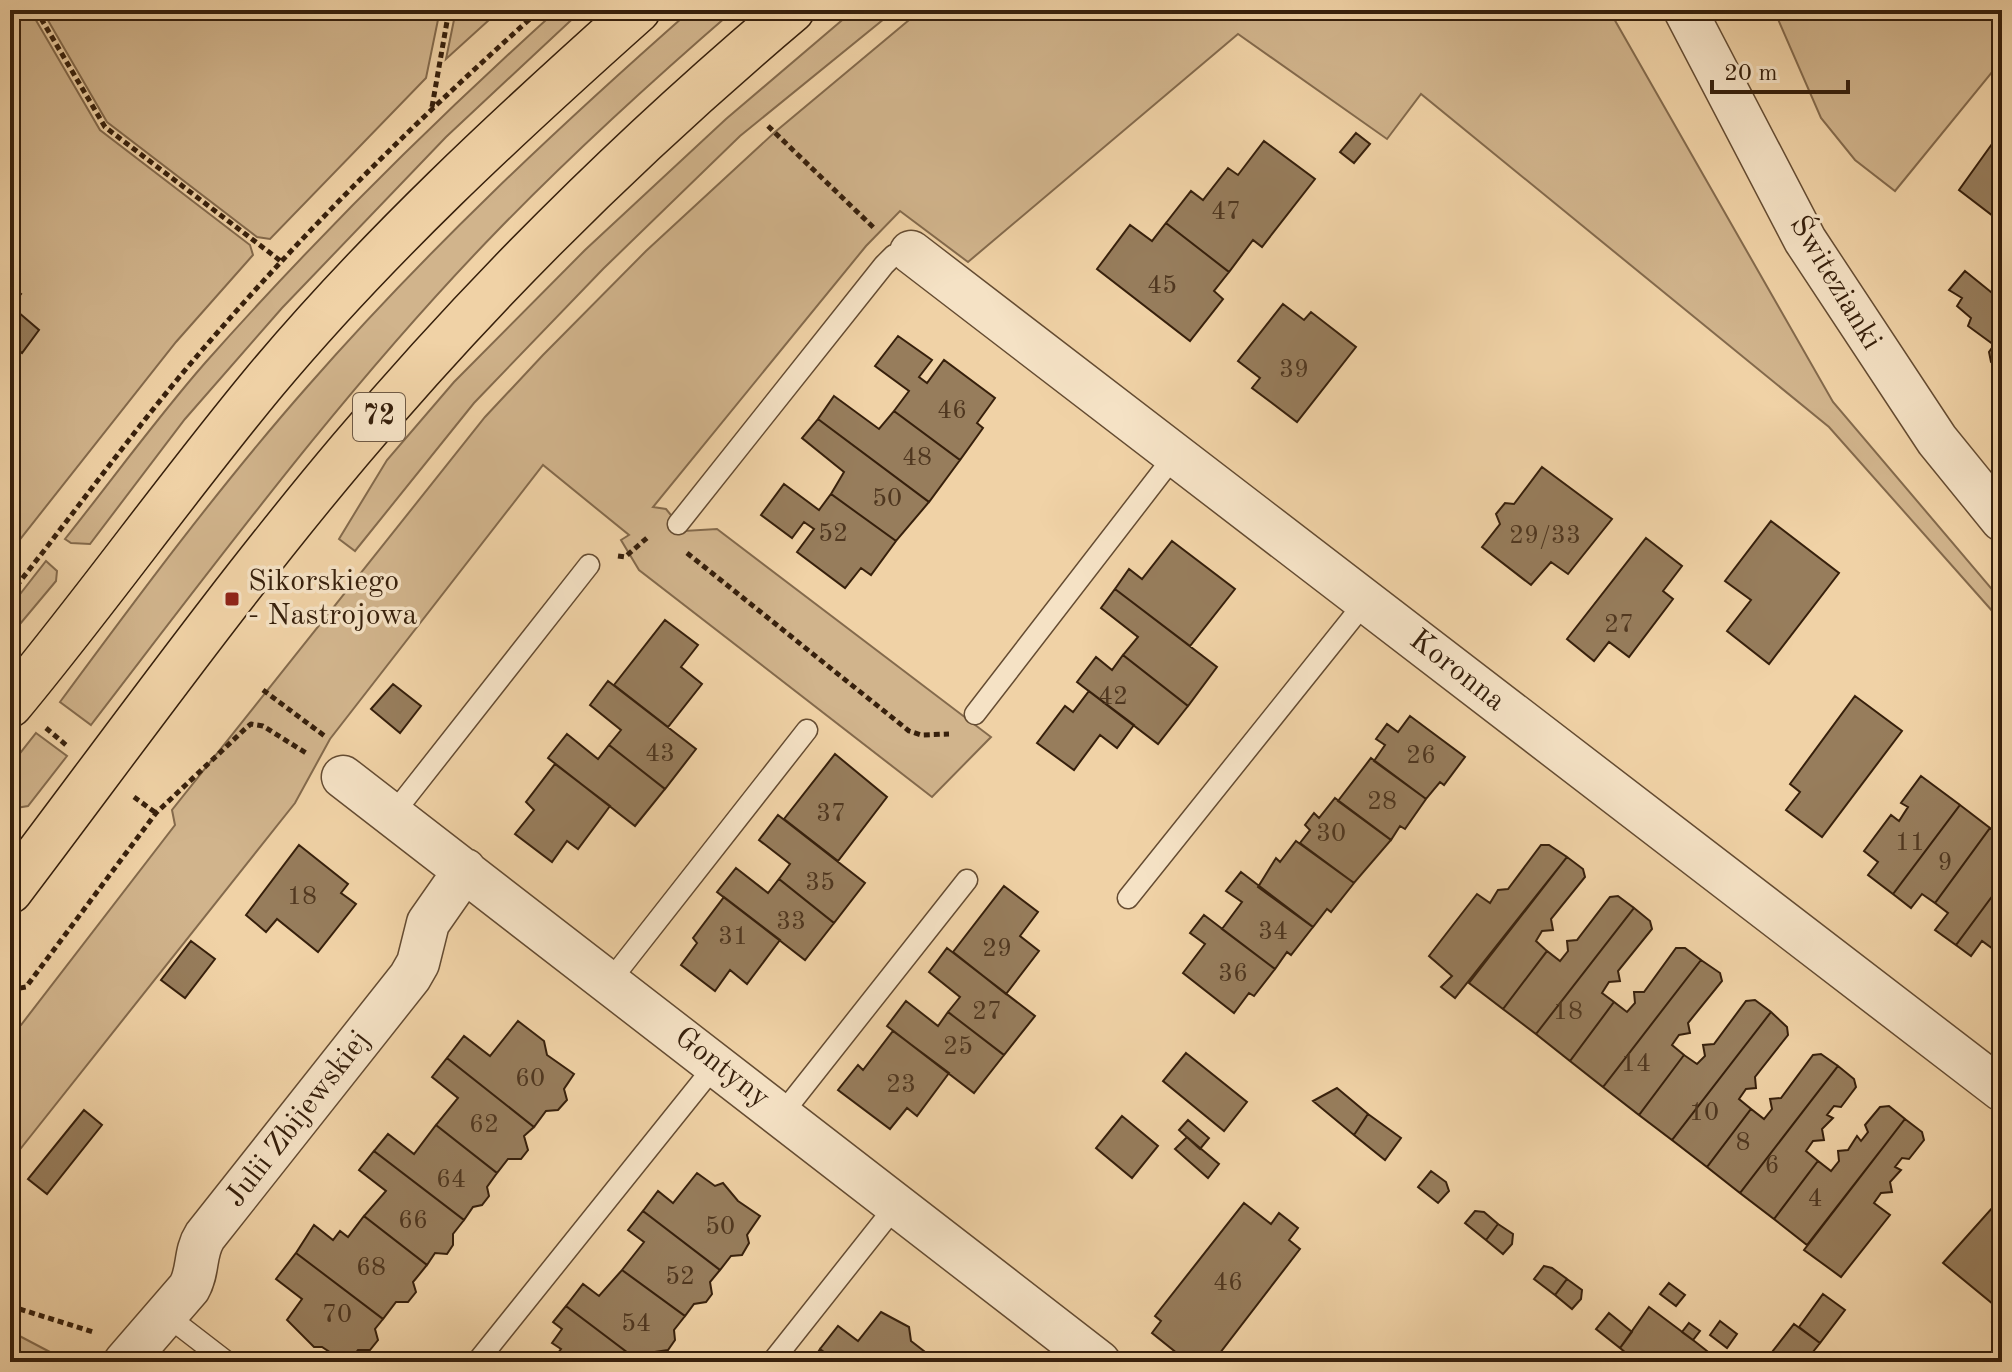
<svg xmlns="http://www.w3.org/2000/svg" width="2012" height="1372" font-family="'Old Standard TT',serif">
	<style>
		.green { fill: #d1b48c; stroke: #846a4c; stroke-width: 2 }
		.building { fill: #977d5c; stroke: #37200c; stroke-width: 2 }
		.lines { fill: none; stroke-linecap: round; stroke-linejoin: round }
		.lane-casing { stroke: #654c32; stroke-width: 23 }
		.street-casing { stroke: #654c32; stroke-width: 45 }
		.primary-casing { stroke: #37200c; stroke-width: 47 }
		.path { stroke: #37200c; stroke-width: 5; stroke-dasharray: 6 4; stroke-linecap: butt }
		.lane { stroke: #f5e2c5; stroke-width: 20 }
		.street { stroke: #f5e2c5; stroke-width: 42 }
		.primary { stroke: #f0d2a6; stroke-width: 44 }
		.poi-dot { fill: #8f2418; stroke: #f5e2c5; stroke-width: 3 }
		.labels { text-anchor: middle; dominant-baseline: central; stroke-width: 7; stroke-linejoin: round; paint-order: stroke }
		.number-label { font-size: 26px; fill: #4f3720 }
		.shield { fill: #f5e2c5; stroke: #705a44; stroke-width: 2 }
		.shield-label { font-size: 28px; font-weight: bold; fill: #37200c }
		.street-label { font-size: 30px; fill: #37200c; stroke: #f5e2c5 }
		.poi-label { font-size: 30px; fill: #37200c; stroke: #f5e2c5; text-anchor: start }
	</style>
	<rect width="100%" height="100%" fill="#f0d2a6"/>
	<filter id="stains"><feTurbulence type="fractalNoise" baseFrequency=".0025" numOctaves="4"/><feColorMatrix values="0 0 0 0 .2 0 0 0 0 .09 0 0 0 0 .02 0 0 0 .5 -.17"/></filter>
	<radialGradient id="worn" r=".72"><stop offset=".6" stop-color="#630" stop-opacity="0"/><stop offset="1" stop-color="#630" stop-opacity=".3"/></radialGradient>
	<path class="green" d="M10,10h20l70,120 150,115 3,10 -77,87 -166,210z
		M42,10h398l-14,68 -156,161 -13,-2 -150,-115z
		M456,10h44l-54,49z
		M557,10h25l-136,127 -164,171 -97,111 -95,125 -19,-1 -6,-4c47,-59 91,-120 140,-176 110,-124 229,-242 352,-353z
		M691,10h43c-81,70 -160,142 -235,219 -150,154 -278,327 -408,496l-31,-23c79,-107 159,-215 247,-315 118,-135 249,-258 384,-377z
		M854,10h41l-155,126 -137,133 -129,134 -119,148 -16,-12 48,-79 67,-78 131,-132 141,-131z
		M921,10h688l224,392 169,199v21l-173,-195 -408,-333 -34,45 -149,-105 -270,228 -68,-51 -34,35 -213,261 13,2 18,22 33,-2 274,208 -59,60 -293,-227 -18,-30 8,-5 -86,-70 -213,274 -35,64 -285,359v-130l11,-7 154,-200 -3,-15 313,-393 58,-62 103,-104 129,-119z
		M1774,10h228v50l-107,131 -40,-31 -34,-42z
		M46,561l11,10 -1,10 -46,55v-29z
		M36,733l31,23 -39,50 -18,3v-43z
		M10,1331l59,31h-59z"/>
	<path class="building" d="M2002,130v74l-9,12 -34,-26z
		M1356,133l14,11 -16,19 -14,-11z
		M1264,141l51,38 -53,68 -9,-7 -24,32 -63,-49 25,-32 12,9 25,-32 10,7z
		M1166,223l63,49 -15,19 9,8 -33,42 -93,-72 33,-44 22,16z
		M1965,271l37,30v69l-11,-8 -2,-10 5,-7 -26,-19 3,-8 -14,-12 5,-8 -13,-8z
		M10,286l11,8 -10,12 28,24 -17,23 -4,-3 -8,10z
		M1283,304l21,16 7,-8 45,35 -59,75 -45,-34 8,-10 -22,-17z
		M898,336l34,24 -13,17 8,6 17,-23 51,38 -18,25 6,5 -23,32 -66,-49 15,-20 -34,-25z
		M834,396l45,33 15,-18 66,49 -31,42 -111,-83z
		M818,419l111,83 -33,39 -65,-47 13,-22 -42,-34z
		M1542,467l70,52 -44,55 -17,-12 -20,23 -49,-38 18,-23 -4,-10 9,-11 9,1z
		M784,484l35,26 12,-16 65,47 -25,34 -10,-7 -16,20 -48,-36 17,-23 -10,-7 -12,16 -31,-23z
		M1771,521l68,52 -70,91 -42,-33 24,-31 -26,-19z
		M1646,538l36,28 -19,25 10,8 -44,58 -20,-15 -15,19 -27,-22z
		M1172,541l63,48 -45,57 -75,-57 14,-20 13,10z
		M1115,589l102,78 -29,39 -65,-51 15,-18 -37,-29z
		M665,620l33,25 -17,22 21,17 -34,43 -54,-42z
		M1123,655l65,51 -30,38 -81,-62 19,-25 16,13z
		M608,681l88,68 -31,40 -56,-44 12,-15 -31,-25z
		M393,684l28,22 -21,27 -29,-24z
		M1089,691l45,34 -17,23 -17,-13 -26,35 -37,-27 28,-37 8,6z
		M1855,696l47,35 -80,106 -36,-27 14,-18 -10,-8z
		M1410,716l55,41 -21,28 -4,-3 -14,17 -52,-38 11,-16 -9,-6 11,-15 11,8z
		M567,734l31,25 11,-14 56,44 -30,37 -87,-68z
		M835,754l52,43 -49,64 -54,-42z
		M1371,758l55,41 -21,30 -5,-3 -9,14 -53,-39z
		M555,764l55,42 -32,43 -11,-8 -15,21 -37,-28 19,-24 -8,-8z
		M1921,776l39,29 -67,89 -25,-19 10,-13 -14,-11 27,-36 8,6 9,-14 -7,-4z
		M1335,798l56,42 -37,43 -54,-40 10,-13 -5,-5 9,-12 5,5z
		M1960,805l30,23 -55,75 -13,-9 -11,14 -18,-14z
		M778,815l87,68 -31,40 -55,-44 11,-15 -31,-24z
		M1990,828l12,9v46l-46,62 -21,-15 13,-17 -13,-10z
		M1296,841l58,42 -23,29 -4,-3 -14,18 -55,-40 18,-29 4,4z
		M299,845l49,39 -7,9 15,11 -38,48 -41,-33 -11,13 -20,-17z
		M1541,845h8l18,12 -112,141 -14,-11 11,-11 -23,-20 48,-62 13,9 8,-13 10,-1z
		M1567,857l16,12 2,8 -34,42 2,11 -11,1 -6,10 11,10 -44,58 -34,-26z
		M736,868l32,25 11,-14 55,44 -29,37 -88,-68z
		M1241,872l72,55 -22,28 -4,-3 -12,17 -53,-40 20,-27 -16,-11z
		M2002,883v68l-2,3 -18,-13 -11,15 -15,-11z
		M1004,886l34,26 -18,24 19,15 -33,43 -53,-42z
		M1618,896l16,12 -98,126 -33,-25 44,-58 13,10 8,-10 -1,-10 10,-1 33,-43z
		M724,897l56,43 -33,44 -17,-14 -15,21 -34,-26 16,-22 -4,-5z
		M1634,908l16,13 2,8 -34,42 2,10 -11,1 -7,11 12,9 -44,59 -34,-27z
		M1204,915l71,54 -21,27 -5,-3 -15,20 -51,-40 22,-29 -15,-11z
		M191,941l24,18 -30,39 -24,-18z
		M947,948l88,68 -31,39 -56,-43 12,-15 -31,-25z
		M1676,948h9l16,12 -98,127 -33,-26 44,-59 13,10 8,-9 -1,-11h10z
		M1701,960l19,13 2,8 -34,42 2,10 -11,2 -7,10 12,10 -45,60 -36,-28z
		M1755,1000l16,12 -99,128 -33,-25 45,-60 13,9 8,-8 -2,-11 11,-1 32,-43z
		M906,1001l32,25 10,-14 56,43 -30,38 -87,-67z
		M1771,1012l16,15 1,8 -33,42 1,11 -10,1 -7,10 12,10 -44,58 -35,-27z
		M518,1021l26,20 3,14 27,19 -10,15 3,11 -9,10 -12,1 -12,16 -87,-69 17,-22 26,20z
		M893,1031l56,42 -32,43 -10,-8 -17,21 -52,-39 20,-25 5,5z
		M1186,1053l61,49 -23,29 -61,-50z
		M1821,1054l17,12 -98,127 -33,-26 44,-58 13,10 8,-10 -2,-10 11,-1 32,-43z
		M447,1058l87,69 -10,9 4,14 -7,9h-13l-11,14 -61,-48 22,-27 -26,-21z
		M1838,1066l16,13 2,8 -15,20 -7,-1 -7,9 6,3 -11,11 2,11 -11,1 -7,10 12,10 -44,58 -34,-26z
		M1337,1088l31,26 -14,21 -41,-34z
		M1889,1106l16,13 -98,126 -33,-26 44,-58 13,10 8,-10 -1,-10 10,-1 9,-14 4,5 7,-9 -3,-7 15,-18z
		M84,1110l18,15 -55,69 -19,-15z
		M1368,1114l33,24 -16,22 -31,-25z
		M1122,1116l36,30 -26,32 -36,-30z
		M1905,1119l17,13 2,8 -15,19 -7,-1 -7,9 6,3 -11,12 2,10 -11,1 -7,10 16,12 -49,62 -37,-27z
		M1188,1120l21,18 -9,11 -21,-19z
		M436,1125l61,48 -10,14 2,9 -7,9 -9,2 -9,13 -90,-69 14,-17 26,20z
		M1187,1137l32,27 -11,14 -33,-29z
		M374,1151l90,69 -11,14v11l-6,9 -12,-1 -8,12 -63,-49 22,-25 -27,-21z
		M1431,1171l15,11 3,9 -11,12 -20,-16z
		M697,1173l18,13 8,-3 15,18 22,15 -13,19 2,8 -7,12 -11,1 -11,14 -77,-59 15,-20 15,12z
		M2001,1198l1,96 -9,10 -50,-41z
		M1244,1203l27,21 8,-11 19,15 -9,12 11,9 -87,113h-25l-36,-29 9,-12 -6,-5z
		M643,1211l77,59 -10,12 2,12 -6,8 -12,2 -9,12 -63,-46 22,-28 -16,-12z
		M1475,1211l9,1 14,12 -12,16 -21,-17z
		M364,1216l63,49 -14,17 3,10 -8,10h-12l-13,17 -87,-66 18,-28 19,15 7,-9 8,6z
		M1498,1224l15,10 -1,10 -9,10 -17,-14z
		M296,1253l87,66 -8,10 3,11 -8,10h-12l-9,12h-4l-23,-15h-8l-27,-27 15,-21 -26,-20z
		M1544,1266l8,2 15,11 -12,16 -21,-16z
		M622,1270l63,46 -11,14 1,10 -7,10 -13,2 -8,10h-7l-74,-56 17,-22 16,12z
		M1567,1279l15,11 -1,9 -9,10 -17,-14z
		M1669,1283l16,12 -9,11 -16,-12z
		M1823,1294l22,16 -25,33 -21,-16z
		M566,1306l74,56h-89l10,-13 -9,-6 10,-14 -9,-7z
		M1649,1307l44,33 28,22h-84l-17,-14z
		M881,1312l28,15 2,14 27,21h-101l-17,-13 18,-23 20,15z
		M1609,1313l23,19 -12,16 -24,-19z
		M1720,1321l17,13 -10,14 -17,-13z
		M1689,1323l11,8 -7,9 -11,-8z
		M1794,1324l26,19 -15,19h-61l1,-7 23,2z
		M820,1349l17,13h-25z"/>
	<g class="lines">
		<g class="lane-casing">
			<path id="lane" d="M678,524l206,-259 10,-10 17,-3
				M975,714l200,-259
				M393,814l196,-249
				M1128,898l238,-297
				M610,981l197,-251
				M782,1114l185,-234
				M166,1315l61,47
				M477,1362l240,-299
				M772,1362l126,-159"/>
		</g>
		<g class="street-casing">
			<path id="street" d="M1685,10l120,230 132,200 65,80
				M911,252l1091,838
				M343,777l756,585
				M125,1362l64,-74c10,-17 5,-35 16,-52l205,-259 8,-14 10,-40 37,-53"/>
		</g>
		<g class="primary-casing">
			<path id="primary" d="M10,705c88,-106 167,-218 255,-324 112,-134 242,-254 373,-371
				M10,891c112,-148 221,-300 340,-441 135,-160 282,-305 442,-440"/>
		</g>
		<path class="path" d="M36,10l69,117 177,135
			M432,107l17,-97
			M768,126l106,102
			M687,553l222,178 12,4 28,-1
			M618,556l7,1 23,-20
			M10,594c67,-84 129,-172 200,-253 102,-118 214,-228 330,-331
			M263,690l63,47
			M46,728l20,17
			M134,797l22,16
			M10,990l16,-3 130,-174 90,-85 5,-4 12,2 43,27
			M10,1306l83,26"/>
		<use href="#lane" class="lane"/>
		<use href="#street" class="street"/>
		<use href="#primary" class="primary"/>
	</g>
	<rect class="poi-dot" x="224" y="591" width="16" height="16" rx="4"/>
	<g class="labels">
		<g class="number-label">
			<text x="1226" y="212">47</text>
			<text x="1162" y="286">45</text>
			<text x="1294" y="370">39</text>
			<text x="952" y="411">46</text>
			<text x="917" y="458">48</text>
			<text x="887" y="499">50</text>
			<text x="833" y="534">52</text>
			<text x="1545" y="536">29/33</text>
			<text x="1619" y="625">27</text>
			<text x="1113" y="697">42</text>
			<text x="660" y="754">43</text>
			<text x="1421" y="756">26</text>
			<text x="1382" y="802">28</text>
			<text x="831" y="814">37</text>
			<text x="1331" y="834">30</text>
			<text x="1910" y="843">11</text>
			<text x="1945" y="863">9</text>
			<text x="820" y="883">35</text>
			<text x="302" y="897">18</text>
			<text x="791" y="922">33</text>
			<text x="1273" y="932">34</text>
			<text x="733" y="937">31</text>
			<text x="997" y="949">29</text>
			<text x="1233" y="974">36</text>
			<text x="987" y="1012">27</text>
			<text x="1568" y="1012">18</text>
			<text x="958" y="1047">25</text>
			<text x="1636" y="1064">14</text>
			<text x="530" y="1079">60</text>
			<text x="901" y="1085">23</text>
			<text x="1704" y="1113">10</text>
			<text x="484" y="1125">62</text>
			<text x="1743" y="1143">8</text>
			<text x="1772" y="1166">6</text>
			<text x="451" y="1180">64</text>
			<text x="1815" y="1199">4</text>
			<text x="413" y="1221">66</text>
			<text x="720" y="1227">50</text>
			<text x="371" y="1268">68</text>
			<text x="680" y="1277">52</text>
			<text x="1228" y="1283">46</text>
			<text x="337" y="1315">70</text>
			<text x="636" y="1324">54</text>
		</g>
		<rect class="shield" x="353" y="393" width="52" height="48" rx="6"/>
		<g class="shield-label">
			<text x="379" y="417">72</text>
		</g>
		<g class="street-label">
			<text transform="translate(1835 283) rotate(59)">Świtezianki</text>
			<text transform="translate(1457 671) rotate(38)">Koronna</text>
			<text transform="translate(722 1068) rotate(38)">Gontyny</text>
			<text transform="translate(298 1119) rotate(-52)">Julii Zbijewskiej</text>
		</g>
		<g class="poi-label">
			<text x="248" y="582">Sikorskiego<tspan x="248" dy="34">- Nastrojowa</tspan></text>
		</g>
	</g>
	<rect width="2012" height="1372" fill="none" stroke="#f0d2a6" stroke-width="40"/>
	<rect x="12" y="12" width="1988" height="1348" fill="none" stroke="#37200c" stroke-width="4"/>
	<rect x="20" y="20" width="1972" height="1332" fill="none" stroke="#37200c" stroke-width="2"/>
	<path d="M1712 80v12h136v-12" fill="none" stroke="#37200c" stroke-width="4"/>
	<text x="1724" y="80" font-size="24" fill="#37200c" stroke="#f5e2c5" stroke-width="6" paint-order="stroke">20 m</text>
	<rect width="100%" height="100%" filter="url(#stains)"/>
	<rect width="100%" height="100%" fill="url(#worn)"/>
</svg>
